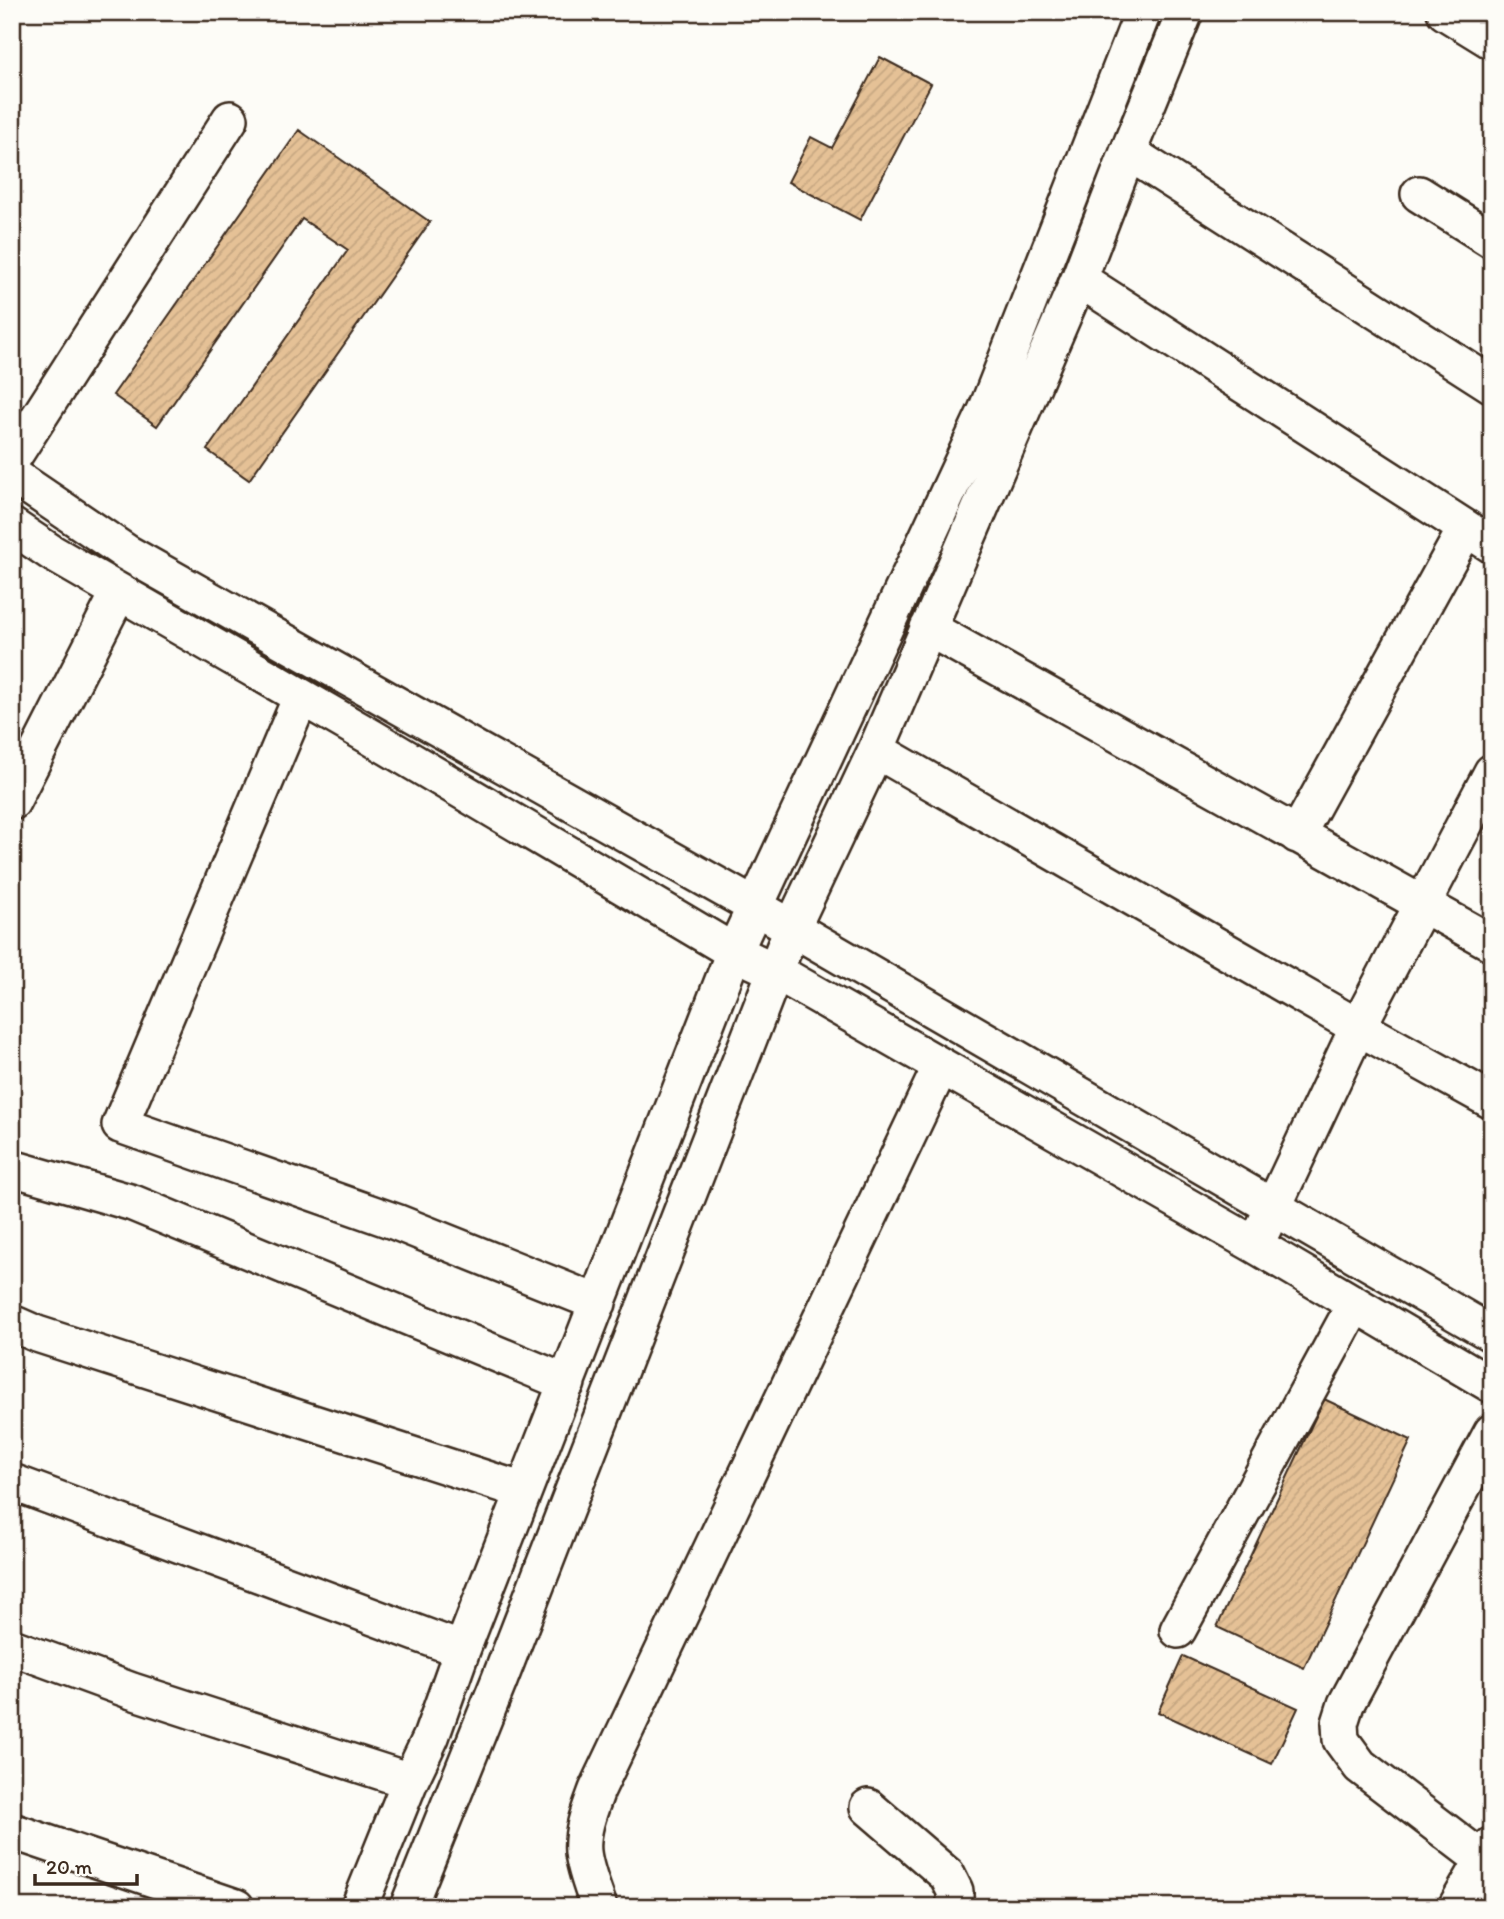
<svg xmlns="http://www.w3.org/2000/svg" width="1504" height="1919" font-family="Itim,sans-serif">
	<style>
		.building { fill: url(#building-hatch); stroke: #3b2a1e; stroke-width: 2 }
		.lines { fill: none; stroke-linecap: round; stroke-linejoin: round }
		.minor-casing { stroke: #3b2a1e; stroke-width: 40 }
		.minor { stroke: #fdfcf7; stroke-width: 35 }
	</style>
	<defs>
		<pattern id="building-hatch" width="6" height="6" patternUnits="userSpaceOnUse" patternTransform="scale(1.75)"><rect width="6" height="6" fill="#e5c196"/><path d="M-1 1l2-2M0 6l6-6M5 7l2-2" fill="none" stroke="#c5a681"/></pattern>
	</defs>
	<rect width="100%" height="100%" fill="#fdfcf7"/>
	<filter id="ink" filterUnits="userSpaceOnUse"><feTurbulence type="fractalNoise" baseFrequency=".0143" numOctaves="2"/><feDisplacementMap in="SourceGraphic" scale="14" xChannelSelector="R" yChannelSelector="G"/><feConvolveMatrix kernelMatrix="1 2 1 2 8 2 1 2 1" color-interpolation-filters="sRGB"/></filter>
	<g filter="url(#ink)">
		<path class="building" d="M880,57l51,27 -71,136 -72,-38 23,-45 21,11z
			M299,130l131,92 -181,258 -42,-30 141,-200 -46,-31 -145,207 -44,-31z
			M1324,1399l87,41 -107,228 -87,-41z
			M1183,1656l115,52 -26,56 -114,-52z"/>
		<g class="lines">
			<g class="minor-casing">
				<path id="minor" d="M1445,12l47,29
					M1128,152l364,233
					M1419,194l73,46
					M1079,279l413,266
					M12,459l218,-340
					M12,475l115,78 629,354 736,427
					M12,526l40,27 319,184 363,215 41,19 480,274 237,140
					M928,628l564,315
					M301,697l-181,428 276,97 202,81
					M876,750l482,277 134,74
					M12,802l107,-210
					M1297,835l169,-307
					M12,1168l121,35 434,180
					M1263,1229l95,-202 134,-255
					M12,1323l25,11 487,157
					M12,1482l450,168
					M1178,1630l177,-326
					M12,1647l120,44 278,90
					M868,1807l79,68 8,16v16
					M12,1831l224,76
					M1483,1860l-123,-94 -19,-26 -1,-17 6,-19 146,-272
					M359,1907l51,-126 21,-44 31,-87 272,-698 252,-541 157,-399
					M408,1907l91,-226 293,-753 84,-178 203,-471 49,-127 57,-140
					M599,1907c-6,-18 -14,-37 -16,-55 -2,-21 7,-43 14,-62l344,-724
					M1456,1907l36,-62"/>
			</g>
			<use href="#minor" class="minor"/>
		</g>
	</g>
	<rect width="1504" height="1919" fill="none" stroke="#fdfcf7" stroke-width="42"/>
	<rect x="21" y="21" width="1462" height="1877" fill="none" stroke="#3b2a1e" stroke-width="2.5" filter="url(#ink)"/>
	<path d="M35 1874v10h102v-10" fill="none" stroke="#3b2a1e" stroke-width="3.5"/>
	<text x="46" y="1874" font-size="21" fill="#3b2a1e" stroke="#fdfcf7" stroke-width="5" paint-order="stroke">20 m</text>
</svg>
